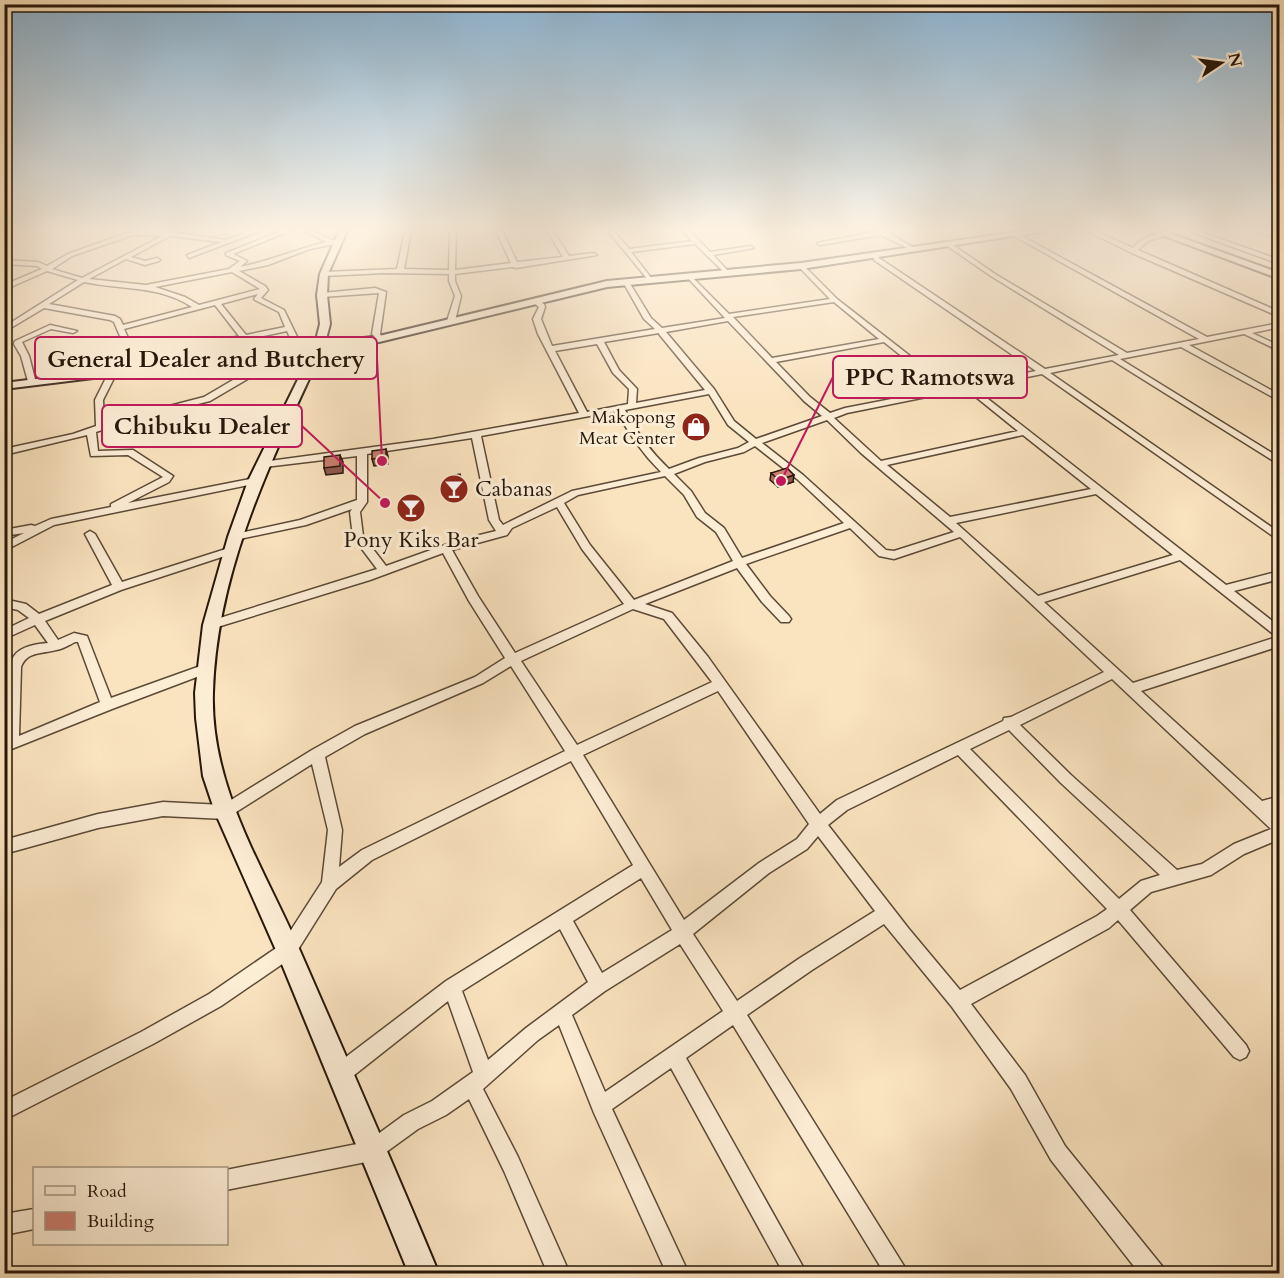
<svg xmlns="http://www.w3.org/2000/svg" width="1284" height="1278" font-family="Cardo,serif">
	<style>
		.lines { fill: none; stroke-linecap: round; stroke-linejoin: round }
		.street-casing { stroke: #5b4a37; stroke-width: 3 }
		.secondary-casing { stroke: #26170a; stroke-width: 4 }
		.street { fill: #fcedd5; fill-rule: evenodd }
		.secondary { fill: #fcedd5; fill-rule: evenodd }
		.wall { fill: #af6c61; stroke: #26170a; stroke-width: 1.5 }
		.shaded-wall { fill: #8f584f; stroke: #26170a; stroke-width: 1.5 }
		.building { fill: #cc7d71; stroke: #26170a; stroke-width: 1.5 }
		.labels { text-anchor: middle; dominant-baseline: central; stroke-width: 6; stroke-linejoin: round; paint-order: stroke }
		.far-poi-label { font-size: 18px; fill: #26170a; stroke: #fcedd5; text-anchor: end }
		.poi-label { font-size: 22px; fill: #26170a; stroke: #fcedd5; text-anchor: start }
		.leader { fill: none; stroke: #c2185b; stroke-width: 2 }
		.callout-dot { fill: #c2185b; stroke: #fcedd5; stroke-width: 2 }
		.callout { fill: #fcedd5; stroke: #c2185b; stroke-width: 2 }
		.callout-label { font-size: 24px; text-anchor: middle; font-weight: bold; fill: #26170a }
	</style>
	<rect width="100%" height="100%" fill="#fae3bf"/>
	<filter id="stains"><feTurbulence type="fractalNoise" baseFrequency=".00333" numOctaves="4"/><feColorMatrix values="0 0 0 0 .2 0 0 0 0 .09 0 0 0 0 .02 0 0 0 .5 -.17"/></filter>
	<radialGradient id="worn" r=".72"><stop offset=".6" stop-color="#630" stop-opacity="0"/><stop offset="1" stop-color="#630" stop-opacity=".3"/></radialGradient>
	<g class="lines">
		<g class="street-casing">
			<path id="street" d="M132,231h46l-2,2 50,7 25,-9h9l-71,27 -2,-3 34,-13 -51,-6 -39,21 14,4 12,-3 3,2 -1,1 -14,4 -19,-6 -37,20 57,6 83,-16 11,-8 -14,-6v-2l55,-22h9l-57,23 14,7 -7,6c30,-6 57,-18 86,-25l-21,-11h8l22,10 1,3 -26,5 -42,16 -29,6 26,15 3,4 -7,8 23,12 19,39 -1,2h-6l-9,-20 -38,8 12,15 -1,2h-6l-12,-16 -100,28 -3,3 -6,-4 -19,-45 -4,-2 -66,-12 -40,24v-5l74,-47 -31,-9 -43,19v-5l38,-16 -5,-3 -33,-2v-4l34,2 9,4 21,-12zM133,235l29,1 -80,42 -30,-9 20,-13zM232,272l28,17 -61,16 -14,-8 -30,-10zM84,282c37,8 75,3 108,25l-69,18 -3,-6 -5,-3 -66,-12zM258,294l-4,5 1,1 24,12 6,15 -39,8 -25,-31zM215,305l24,31 -99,28 -16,-35z
				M405,231h6l-7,38 45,1 1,-39h6l-1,39 56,-7 -15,-32h6l15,31 46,-5 -16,-26h6l16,25 25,-3 3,2 -81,13 -3,-1 -58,7v7l6,15 -6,25 -4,2 -4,-2 8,-25 -6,-15v-7l-65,-1 -60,3 -3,-2 3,-2 73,-3z
				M608,231h6l15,18 63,-8 -9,-10h7l20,21 41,-6 3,2 -41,7 16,17v2l-2,1 -32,-31 -64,8 21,27 -3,2z
				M879,231h16l-7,2 30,17 -5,1 -32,-16 -61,10 -3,-2z
				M1087,231h9l37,17c10,-13 30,-17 46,-17l-31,10 -10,9 142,62v5l-148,-64z
				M1188,231h10l82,29v4z
				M1258,231h10l12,4v4z
				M1016,233l191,104 73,-14v4l-28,6 28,13v5l-36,-17 -55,11 91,50v6l-99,-54 -61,12 160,99v7l-168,-105 -62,13 230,160v8l-238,-167 -68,14 252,197 54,-14v8l-46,12 46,36v19l-139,45 121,110 18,-5v13l-7,2 7,6v22l-36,15 -33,21 -60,17 -21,18 116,135 3,6 -3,6 -6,3 -6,-3 -116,-137 -9,8 -138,76 54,71 40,71 97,120 3,8h-25l-89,-114 -40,-71 -59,-82 -68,-83 -72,46 -65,45 162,259h-24l-152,-249 -47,33 121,216h-23l-113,-206 -59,41 77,165h-22l-73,-161 -35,-88 -21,15 -55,49 35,68 52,117h-22l-44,-103 -35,-72 -23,16 -28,14 -40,29 -7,3 -145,29v-20l141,-28 37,-27 28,-14 41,-29 -25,-71 -100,79 -7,2 -7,-2 -2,-7 2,-7 112,-85 187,-116 -62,-104 -199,99 -36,29 -42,67 -73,50 -68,38 -149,76v-19l137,-69 68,-38 73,-50 40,-62 6,-52 -16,-66 -87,55 -62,-3 -65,12 -94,26v-14l94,-26 65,-12 60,3 89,-55 43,-24 120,-49 30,-19 -36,-57 -26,-48 -73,27 -159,49 -4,-1 -2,-3 2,-3 170,-53 -24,-32 -3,-25 2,-3 -46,16 -71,15 -4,-1 -1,-2 1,-2 69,-15 57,-20v-44l-92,11 -5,-3 2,-2 171,-23 146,-26 -41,-79 -5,-15 6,-12 -9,-7 5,-1 9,5 1,3 -4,12 11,27 103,-17 -11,-10 -21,-37 3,-2 3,2 22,36 11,10 63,-10 -38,-41v-2l2,-1 40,40 101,-15 -32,-33 5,-1 34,34 114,89 85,-17 -162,-111 -1,-6h4l2,4 166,111 74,-14 -128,-79 -45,-31v-2h4l45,31 132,79 72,-14 -185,-103zM834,302l45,37 -107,19 -39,-41zM728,321l76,80 18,15 -66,23 -22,-18 -20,-32 -48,-57zM659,333v1l46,56 -69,13 1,-14 -18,-19 -15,-28zM884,342l59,47 -98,19 -15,5 -20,-16 -34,-35zM597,344l16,29 16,16 -1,15 -41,8 -32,-61zM966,389l52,42 -137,30 -47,-43 13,-5zM709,394l19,31 21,17 -11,6 -39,10 -30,11c-18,-17 -33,-37 -44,-59zM617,411c11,22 26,43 44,61l-89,19 -69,34 -4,-5 -18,-84zM827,420l34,33 93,79 -60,19 -8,-1 -83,-75 -41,-32zM1023,435l68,54 -141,28 -63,-52zM472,438l17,82 7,11 -37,9 -73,26 -23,-30 -3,-24 7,-10v-48zM755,446l42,33 47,44 -102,35 -18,-30 -19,-15 -14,-22 -17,-17 31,-12 39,-10zM665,476l19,19 13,22 19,15 17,29 -99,39 -44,-55 -26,-42 14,-8zM1096,494l77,61 -135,41 -82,-73zM557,507l25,42 42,55 -109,49 -37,-57 -26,-46 55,-15 5,-7zM850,528l29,28 15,3 66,-22 144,135 -93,45 -7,1 -1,3 -166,79 -17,14 -112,-157 -36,-44 -27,-9 92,-36 25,34 19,20h8l2,-3 -2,-3 -19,-20 -24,-32zM1180,560l97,77 -144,46 -89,-81zM633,609l31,10 48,63 -135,63 -56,-84zM511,666l54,85 -203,99 -23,17 3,-37 -17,-73 40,-23 118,-51zM1112,679l142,134 17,16 -37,15 -32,20 -25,6 -106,-95 -51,-50zM718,691l91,133 -12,15 -38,24 -75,57 -101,-165zM1009,730l52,53 99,92 -19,6 -22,18 -149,-150zM958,755l149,154 -10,7 -137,74 -51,-61 -81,-104 19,-15zM818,836l57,75 -75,47 -63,43 -44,-67 76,-61 38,-24zM641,878l31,52 -70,43 -29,-52zM560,929l28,53 -62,46 -38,32 -26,-69zM680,944l43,67 -118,81 -33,-77 33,-24z
				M375,288l11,4 -6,42 3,5 -4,2 -7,-7 7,-41 -57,4 -3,-2 3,-2z
				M50,325l27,6 -4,2 -22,-4 -29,13 7,14 7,27 -7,2 -8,-29 -7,-12 1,-3z
				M271,350l7,2 -22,22 -46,27 -84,21 -30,10 2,19 35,-1 40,26 -4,6 -41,21 127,-25 5,3 -2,2 -204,42 -50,26v-8l20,-10 -20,3v-6l27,-5 4,1 16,-7 60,-12v-3l52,-27 -35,-22 -37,1 -4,-21 -83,20v-6l69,-15 23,-8 -1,-26 15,-30 7,2 -14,28 1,23 100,-26 46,-27z
				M90,531l5,3 27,48 107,-34h8l1,2 -1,2 -116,38 -76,31 13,19 16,-7 13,3 24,62 95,-34 4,2 2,3 -2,3 -98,37 -108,43c0,-17 1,-84 10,-96 7,-10 22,-12 34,-13l-13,-18 -31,14v-9l25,-12 -11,-8 -14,-3v-8l22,5 13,10 73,-29 -27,-51zM75,642h3l22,60 -81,34 2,-69c6,-16 21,-13 35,-17 7,-1 13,-5 19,-8z
				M34,1209v20l-30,6v-21z"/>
		</g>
		<g class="secondary-casing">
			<path id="secondary" d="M339,231h8l-19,43 -1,21 3,29 -5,19 54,-7 228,-55 194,-18 222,-32h23l-245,38 -194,18 -228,55 -56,7c-51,110 -106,219 -110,343 -3,93 48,171 84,252 48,110 96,219 142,330h-30l-130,-317 -64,-145 -12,-36 -7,-58 -1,-25 8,-68 25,-88 20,-56 64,-130 -308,38v-6l311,-39 5,-20 -3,-29 3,-21z
				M1151,231h12l117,42v6z"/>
		</g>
		<use href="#street" class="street"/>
		<use href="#secondary" class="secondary"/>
	</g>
	<path class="wall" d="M771,473l22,9 -15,5 -8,-7z"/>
	<path class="shaded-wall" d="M386,449l2,7v8l-14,2 -2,-7z
		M340,455l3,7v11l-17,2 -2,-7z
		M794,475l-1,7 -15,5 1,-7z
		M463,486l1,7 -12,2 -2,-7z"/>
	<path class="building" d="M386,449v8l-14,2v-8z
		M340,455v11l-16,2v-11z
		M787,468l7,7 -15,5 -8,-7z
		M460,474l3,12 -13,2 -1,-12z"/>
	<linearGradient id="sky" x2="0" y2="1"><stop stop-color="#8cb7d7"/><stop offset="0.56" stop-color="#fdf2e2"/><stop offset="1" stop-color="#fdf2e2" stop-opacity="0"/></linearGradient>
	<rect width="1284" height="410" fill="url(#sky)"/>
	<defs>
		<g id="shop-disc" transform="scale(1.5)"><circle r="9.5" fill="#8f2418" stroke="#fcedd5"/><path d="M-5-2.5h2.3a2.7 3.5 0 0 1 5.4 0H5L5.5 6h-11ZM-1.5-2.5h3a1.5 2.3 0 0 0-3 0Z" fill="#fff"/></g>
		<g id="bar-disc" transform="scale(1.5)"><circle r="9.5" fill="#8f2418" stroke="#fcedd5"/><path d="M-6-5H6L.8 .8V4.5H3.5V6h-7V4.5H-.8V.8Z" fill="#fff"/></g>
	</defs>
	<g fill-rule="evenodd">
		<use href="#shop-disc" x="696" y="427"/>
		<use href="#bar-disc" x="454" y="489"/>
		<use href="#bar-disc" x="411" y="508"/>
	</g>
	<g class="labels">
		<g class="far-poi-label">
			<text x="675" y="417">Makopong<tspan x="675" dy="21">Meat Center</tspan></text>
		</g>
		<g class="poi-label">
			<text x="475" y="489">Cabanas</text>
			<text x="411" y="540" text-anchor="middle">Pony Kiks Bar</text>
		</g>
	</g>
	<path class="leader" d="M382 461L377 358M781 481L833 377M385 503L302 426"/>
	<g class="callout-dot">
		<circle cx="382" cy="461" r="6"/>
		<circle cx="781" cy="481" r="6"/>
		<circle cx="385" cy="503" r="6"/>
	</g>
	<g class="callout">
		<rect x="35" y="337" width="342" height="42" rx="6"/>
		<rect x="833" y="356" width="194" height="42" rx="6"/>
		<rect x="102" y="405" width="200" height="42" rx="6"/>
	</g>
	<g class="callout-label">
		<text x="206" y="367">General Dealer and Butchery</text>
		<text x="930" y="385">PPC Ramotswa</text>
		<text x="202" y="434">Chibuku Dealer</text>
	</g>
	<rect width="1284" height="1278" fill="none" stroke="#fae3bf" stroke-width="24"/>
	<rect x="6" y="6" width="1272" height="1266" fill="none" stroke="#26170a" stroke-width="3"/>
	<rect x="12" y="12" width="1260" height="1254" fill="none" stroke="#26170a" stroke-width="1.5"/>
	<rect x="33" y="1167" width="195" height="78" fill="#fcedd5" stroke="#a69784" stroke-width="1.5"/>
	<rect x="45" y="1186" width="30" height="9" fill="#fcedd5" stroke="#a69784" stroke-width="1.5"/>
	<text x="87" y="1197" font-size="18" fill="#26170a">Road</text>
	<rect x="45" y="1212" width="30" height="18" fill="#cc7d71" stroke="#a69784" stroke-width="1.5"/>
	<text x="87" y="1227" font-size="18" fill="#26170a">Building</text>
	<g transform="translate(1221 63) rotate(77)" stroke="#fcedd5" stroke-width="4.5" paint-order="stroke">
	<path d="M0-4.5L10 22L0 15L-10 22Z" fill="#26170a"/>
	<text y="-9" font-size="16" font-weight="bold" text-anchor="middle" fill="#26170a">N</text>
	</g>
	<rect width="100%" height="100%" filter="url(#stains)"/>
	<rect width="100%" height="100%" fill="url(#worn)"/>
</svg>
